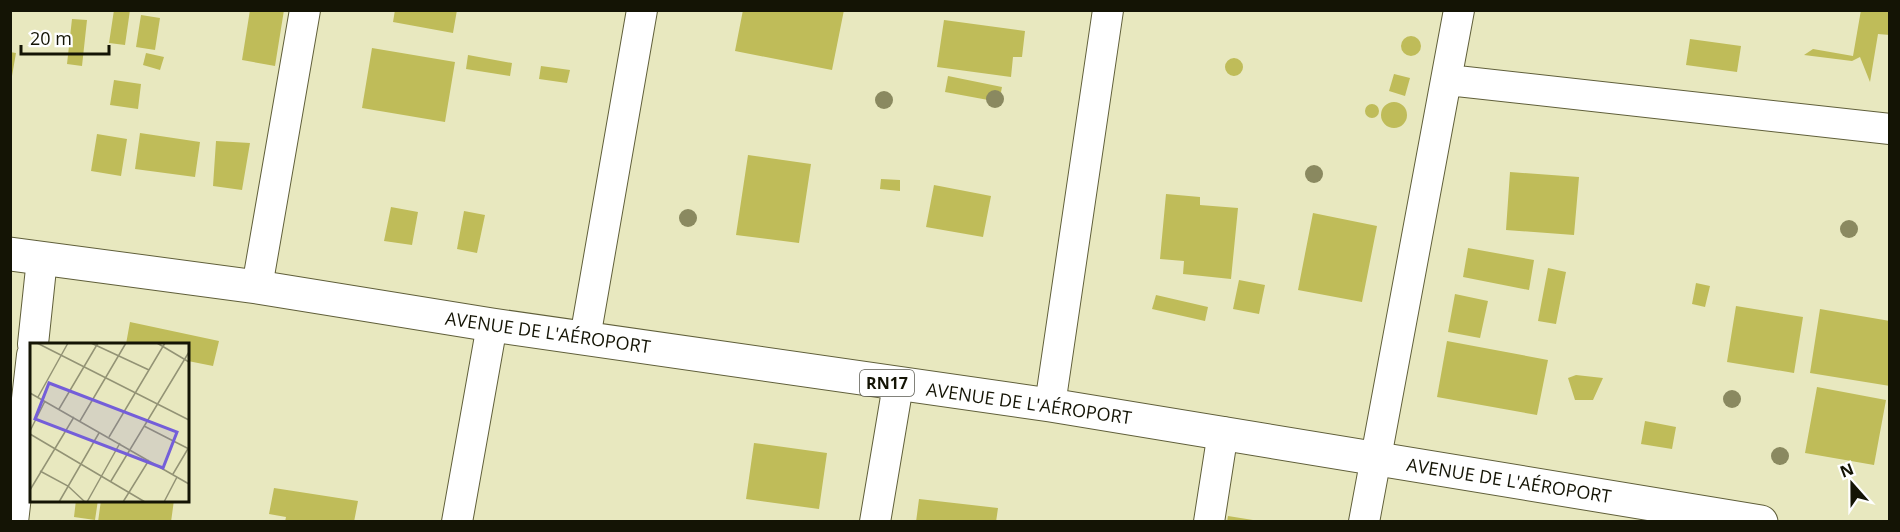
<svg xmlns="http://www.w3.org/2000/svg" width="1900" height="532" font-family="'Open Sans',sans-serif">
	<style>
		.building { fill: #bfbc59 }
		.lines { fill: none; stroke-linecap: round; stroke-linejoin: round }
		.minor-casing { stroke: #605f3a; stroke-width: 32 }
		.major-casing { stroke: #605f3a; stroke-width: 35 }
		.minor { stroke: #fff; stroke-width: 30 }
		.major { stroke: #fff; stroke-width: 33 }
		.tree { fill: #8a8960 }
		.labels { text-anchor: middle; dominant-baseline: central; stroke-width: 4.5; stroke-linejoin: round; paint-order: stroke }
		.shield { fill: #fff; stroke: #5a5a50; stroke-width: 1.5 }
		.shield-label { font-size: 16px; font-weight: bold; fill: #141405 }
		.street-label { font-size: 18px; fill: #141405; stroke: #fff }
		.inset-road { fill: none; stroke: #939375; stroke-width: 1.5 }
		.view { fill: #745ed9; fill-opacity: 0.15; stroke: #745ed9; stroke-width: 3 }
		.inset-edge { fill: none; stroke: #141405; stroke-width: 3 }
	</style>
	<rect width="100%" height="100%" fill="#e8e8bf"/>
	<path class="building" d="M114,10h16l-5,35 -16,-2z
		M250,10h34l-9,56 -33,-6z
		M395,10h62l-4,23 -60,-11z
		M743,10h101l-12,60 -97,-19z
		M1861,10h29v25l-12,-1 -8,48 -10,-25 -8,4 -48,-6 9,-6 40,7z
		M141,15l19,3 -5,32 -19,-3z
		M72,19l15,1 -5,46 -15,-2z
		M944,20l81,11 -3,26h-9l-2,20 -74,-10z
		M1401 46a10 10 0 1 1 20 0a10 10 0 1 1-20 0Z
		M1690,39l51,7 -4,26 -51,-7z
		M372,48l83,14 -10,60 -83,-14z
		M10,52l6,1 -4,23h-2z
		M146,53l18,4 -4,13 -17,-5z
		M468,55l44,8 -2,13 -44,-7z
		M1225 67a9 9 0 1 1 18 0a9 9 0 1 1-18 0Z
		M541,66l29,4 -3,13 -28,-4z
		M1394,74l16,4 -5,18 -16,-5z
		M948,76l54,11 -3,15 -54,-10z
		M114,80l27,4 -3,25 -28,-4z
		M1381 115a13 13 0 1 1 26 0a13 13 0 1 1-26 0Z
		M1365 111a7 7 0 1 1 14 0a7 7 0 1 1-14 0Z
		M140,133l60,9 -5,35 -60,-8z
		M97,134l30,5 -6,37 -30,-5z
		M216,141l34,2 -8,47 -29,-4z
		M748,155l63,9 -12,79 -63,-8z
		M1510,172l69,5 -5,58 -68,-5z
		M881,179l19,1v11l-20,-2z
		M934,185l57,11 -8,41 -57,-10z
		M1166,194l34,3v8l38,3 -7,71 -48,-5 1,-13 -24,-2z
		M391,207l27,5 -6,33 -28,-4z
		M464,211l21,4 -8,38 -20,-4z
		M1313,213l64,13 -15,76 -64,-12z
		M1468,248l66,12 -5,30 -66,-13z
		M1548,268l18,4 -10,52 -18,-3z
		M1239,280l26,5 -6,29 -26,-5z
		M1696,283l14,3 -5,21 -13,-3z
		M1455,294l33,7 -8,37 -32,-6z
		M1156,295l52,12 -3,14 -53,-12z
		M1736,306l67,11 -9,56 -67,-11z
		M1820,309l70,12v65l-80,-13z
		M130,322l89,19 -6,25 -25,-5v-17h-62z
		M1447,341l101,19 -11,55 -100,-18z
		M1576,375l27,3 -10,22h-18l-7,-22z
		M1817,387l69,13 -12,65 -69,-12z
		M1645,421l31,6 -4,22 -31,-5z
		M754,443l73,10 -8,56 -73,-10z
		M274,488l84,13 -4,21h-69l1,-5 -17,-3z
		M919,499l79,9 -2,14h-80z
		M76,500h22l-3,20 -21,-3z
		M101,500h73l-3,22h-73z
		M1228,516l25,4v2h-26z"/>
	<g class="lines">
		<g class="minor-casing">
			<path id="minor" d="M1448,80l442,49
				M257,287l48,-277
				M585,338l57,-328
				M33,344l9,-85
				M1050,405l58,-395
				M13,522l19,-167
				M457,522l35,-197
				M875,522l23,-137
				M1209,522l14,-90
				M1364,522l95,-512"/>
		</g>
		<g class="major-casing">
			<path id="major" d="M10,254l247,33 235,38 558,80 711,117"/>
		</g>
		<use href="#minor" class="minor"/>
		<use href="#major" class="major"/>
	</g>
	<g class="tree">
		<circle cx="995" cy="99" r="9"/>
		<circle cx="884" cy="100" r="9"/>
		<circle cx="1314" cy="174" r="9"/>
		<circle cx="688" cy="218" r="9"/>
		<circle cx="1849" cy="229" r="9"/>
		<circle cx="1732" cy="399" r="9"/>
		<circle cx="1780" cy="456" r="9"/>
	</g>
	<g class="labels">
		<rect class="shield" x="860" y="370" width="54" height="26" rx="4.5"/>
		<g class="shield-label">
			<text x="887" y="383">RN17</text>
		</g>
		<g class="street-label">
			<text transform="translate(548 332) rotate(8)">AVENUE DE L'AÉROPORT</text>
			<text transform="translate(1029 403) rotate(8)">AVENUE DE L'AÉROPORT</text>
			<text transform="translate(1509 480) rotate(9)">AVENUE DE L'AÉROPORT</text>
		</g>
	</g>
	<g transform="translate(30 343)">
		<rect width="159" height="159" fill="#e8e8bf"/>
		<path class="inset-road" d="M7,0l152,77M61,0l58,27M127,0l32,19M0,50l159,91M8,54l30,-54M29,66l39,-66M50,78l46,-78M114,83l45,23M0,88l15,-30M0,91l115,68M79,94l56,-94M10,128l28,15 17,16M143,131l16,-27M81,138l78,-129M0,147l44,-73M29,159l40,-69M57,159l33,-59M93,159l26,-42M134,159l13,-25"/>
		<path class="view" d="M19,40l128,49 -14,36 -128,-49z"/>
		<rect width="159" height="159" class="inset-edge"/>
	</g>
	<rect width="1900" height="532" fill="none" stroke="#141405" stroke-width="24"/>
	<g transform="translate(1852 484) rotate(339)" stroke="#ffffff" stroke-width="4.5" paint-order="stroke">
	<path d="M0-4.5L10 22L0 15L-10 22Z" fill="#141405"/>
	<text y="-9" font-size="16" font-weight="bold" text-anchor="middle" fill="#141405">N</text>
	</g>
	<path d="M21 45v9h88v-9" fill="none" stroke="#141405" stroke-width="3"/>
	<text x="30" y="45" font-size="18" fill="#141405" stroke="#ffffff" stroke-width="4.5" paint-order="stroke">20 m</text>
</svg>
